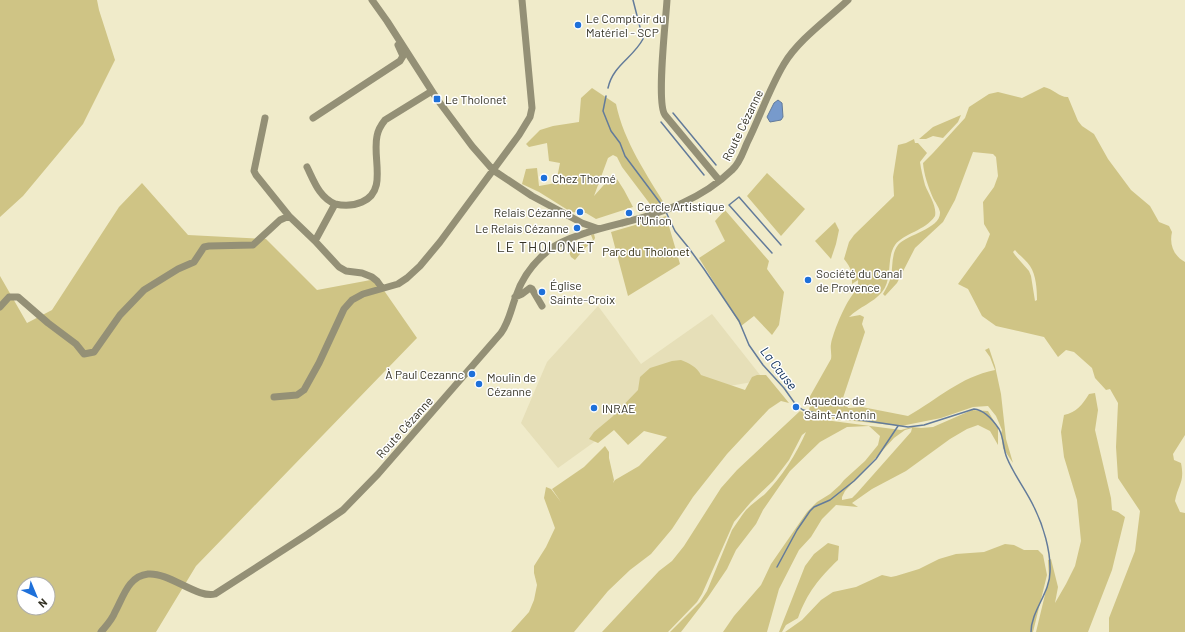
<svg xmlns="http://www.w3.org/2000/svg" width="1185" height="632" font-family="Barlow,sans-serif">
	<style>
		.built { fill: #e6dfb8 }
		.green { fill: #cfc485; fill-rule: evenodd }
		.water { fill: #779acc; stroke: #637b9a }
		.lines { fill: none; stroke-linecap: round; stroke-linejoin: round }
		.stream { stroke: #637b9a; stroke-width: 1.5 }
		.minor { stroke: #949076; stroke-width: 7 }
		.poi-dot { fill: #1e70da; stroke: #fff; stroke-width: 1.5 }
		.labels { text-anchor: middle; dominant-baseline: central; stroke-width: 3; stroke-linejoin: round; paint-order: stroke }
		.poi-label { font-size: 12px; fill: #353326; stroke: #fff; text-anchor: start }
		.street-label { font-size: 12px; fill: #353326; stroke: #fff }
		.park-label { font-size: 12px; fill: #302b0d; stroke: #fff }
		.water-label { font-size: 13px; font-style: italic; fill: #072957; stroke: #fff }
		.quarter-label { font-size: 14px; letter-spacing: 1px; fill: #353326; stroke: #fff }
	</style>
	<rect width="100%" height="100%" fill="#f0ebca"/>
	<path class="built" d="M598,306l43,58 71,-50 52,66 -110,19 -96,69 -37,-45 26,-61z"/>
	<path class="green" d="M0,0h97l2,10 16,50 -32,64 -60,72 -23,21z
		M1044,87c9,2 17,11 24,10l10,24 4,5 12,8 14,25 23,31 19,16 9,16 10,4 3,6c-3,13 2,24 13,30v173l-12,19 1,6 7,3c4,20 -3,21 -6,38l5,11 5,1v119h-76v-14l26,-67 5,-40 -22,-33 -2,-31 2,-44 -8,-14 -4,1 -11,-12 -3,-10 -18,-16 -8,-2 -8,7 -14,-20 -48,-11 -14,-10 -14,-27 -10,-5 27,-37 5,-13 -6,-10 -1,-22 11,-15 4,-11 -2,-19 -3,-3 -20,-2 -18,48 -12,22 -28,26 -18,35 -12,13 -2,-2c3,-5 6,-11 8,-17 2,-10 0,-23 7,-32 9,-11 43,-16 42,-33 -1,-5 -5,-10 -7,-14 -5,-12 -9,-23 -10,-35l10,-10 32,-35 4,-11 20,-13 9,-2 24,6zM1015,250c4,5 11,10 15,16 6,9 7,23 7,34l-2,1 -4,-25 -2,-5 -14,-16 -2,-3z
		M592,88l24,16c8,38 31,71 51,104l-11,4 -34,-45 -5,-10 -4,-2 -5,3 -14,38 16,-18 5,-2 9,14 9,17 -37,12 -10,-6 -15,-1 -32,-20 -17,-8 4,-15 11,-1 2,18 17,-3 4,-20 -11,-2 -2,-18 -18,4 -3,-3 14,-14 13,-4 26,-4 2,-24z
		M961,115l-3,7 -15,16 -10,-2 -7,3h-7l14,-12z
		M914,139l1,4h3l9,10 -7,9c1,8 3,15 5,23 4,10 12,21 10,31 -10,15 -31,17 -40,29 -9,13 -2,34 -13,47 -9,11 -23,15 -33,25l11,-2 4,2 -2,7 3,8 -22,66 5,10 14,-1 46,9c30,-17 52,-39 87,-46l-5,-13 -5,-7 4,-2 6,18 6,28 5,45 7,24 -10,-15 -2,-14 1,-4 -6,-14 -8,-10 -15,1 -32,11 -40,8 -84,-9 -3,-2 -5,-5 2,-8 -2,-4 22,-39c1,-5 -1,-10 0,-15 2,-11 12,-35 18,-44 4,-6 10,-13 9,-20l-6,4c0,-12 0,-15 -8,-25l5,-17 5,-7 40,-39 -1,-19 5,-32 8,-2z
		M767,173l38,36 -24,27 -34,-40z
		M142,183l46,52 78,4 51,51 59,-11 41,59 -221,228 -40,66h-156v-356l27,47 25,-13 67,-103zM24,584h24v24h-24z
		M725,210l44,51 -2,8 17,23 -5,33 -7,10 -18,-19 -13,10 -42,-68 26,-17 -10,-20z
		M666,216l14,48 -52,32 -17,-64z
		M835,222l4,8 -3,14 -5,15 -16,-18z
		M594,234l1,4 -1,2 -10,9 -9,11 -4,-3 -6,-13 2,-1 2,5 3,1 21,-9 -2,-5z
		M681,360c8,3 16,7 20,15l44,15 7,-13 5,-2h9l23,28 -8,-2 -12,8 -42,45 -34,43 -21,32 -21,25 -21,16 -22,21 -34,41h-63l18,-20 5,-12 3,-15 -3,-12v-7l12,-19 9,-19 -11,-30 2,-11 5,2 10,13 -9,-13 32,-22 21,-21 4,6v6l5,22 -1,3 2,-3 24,-14 28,-29 -23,-6 -16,14 -14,-15 -16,13 -9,-4 5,-7 18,-15 26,-27 2,-13 10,-9 22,-7z
		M1095,393l3,17 -3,20 16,68 1,12 6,2 7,5 -13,53 -24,62h-52l13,-54 -1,-18 3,-1 7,28 -3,16 11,-19 9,-18 6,-25 -4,-41 -13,-43 -3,-25 3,-17c13,-3 18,-10 25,-21z
		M972,410l16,1 10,17v17l-8,-14 -12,-6 -11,4 -17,10 -44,32 -34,18 -20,14 6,4 -22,-2 -14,14 -11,18 -12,13 -20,39 -12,43h-44l11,-16 27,-31 10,-21 36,-52 10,-10 13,-8 10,-9 4,-5 21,-19 13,-16 2,-9 -11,-10 -22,1 -27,15 -30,29 -27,39 -7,14 -20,26 -9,19 -19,28 -27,35h-11l30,-30 7,-11 25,-61c5,-7 9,-14 14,-20 6,-6 13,-11 19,-16 16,-16 32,-41 41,-62l-4,3 -13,25 -16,21 -22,21 -17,20 -32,72 -5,8 -29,30h-66l57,-61 13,-10 12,-15 37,-58 16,-18 63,-59 17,8 84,11 11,-3 9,1 12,-1zM912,428l-1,4 -54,61 -5,5 -10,2v-3l3,-6 49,-53 11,-8z
		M828,543l11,3 -1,14c-19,18 -31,33 -40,58l-12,7 -4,7h-3l26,-66 9,-12z
		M1005,544l9,1 10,5h14l5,5 4,20 -14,57h-248l17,-12 19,-20 12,-8 23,-5 26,-12 9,2 5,-1 23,-7 20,-10 17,-5 28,-2z"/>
	<path class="water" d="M778,100l4,3 1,14 -2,3 -11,2 -3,-5 7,-14z"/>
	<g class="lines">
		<path class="stream" d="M608,88c5,-23 25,-30 35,-49l-10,-39
			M606,96l-3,15 8,20 9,12 5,13 39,52
			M673,113l43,52
			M661,122l43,53
			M666,212l9,19 13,16 16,22 35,52 10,24 14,20 21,23 12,17 7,5 17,4 88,13 16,-2 50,-16c10,1 19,11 25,20 5,9 4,20 8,29 7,17 19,32 27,49 9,18 17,44 16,65 0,21 -19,39 -19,60
			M772,253l-43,-48 10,-8 42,48
			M777,567l20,-37 13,-19 4,-4 16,-7 24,-19 22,-22 22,-33"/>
		<path class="minor" d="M372,0l15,21 50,78 35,47 21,24 39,26 50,27 17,6
			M667,0c-1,19 -11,103 -2,115l54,65
			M265,118l-11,53 2,4 33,41
			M313,118l87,-57 3,-5 -5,-11
			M307,167c7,14 12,30 28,37
			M315,241l20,-37c9,2 18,2 27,-2 26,-11 10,-44 15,-66 1,-6 4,-11 8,-16l47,-29
			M515,297l7,-3 8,-6 2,1 10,17
			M0,307l9,-10h9l30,26 28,21 8,10 10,-2 26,-37 24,-25 34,-21 16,-7 10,-15 5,-1 44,-1 27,-25 9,-4 26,25 24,26 7,4 16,2 10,4 5,4 5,7
			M274,397l23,-2 7,-5 15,-27 25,-54 8,-9 11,-6 35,-10 9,-6 13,-12 20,-24 79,-107 11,-18 2,-9 -10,-108
			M101,632c5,-6 11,-12 14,-20 8,-14 13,-36 33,-38 21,-2 50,25 67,20l93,-60 35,-24 35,-36 123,-141c8,-11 10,-24 15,-37 6,-18 18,-34 33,-46 16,-13 53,-22 73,-27 41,-10 80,-24 110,-53 8,-7 11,-18 15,-27 13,-26 22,-54 37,-79 14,-24 44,-45 64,-64"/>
	</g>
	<g class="poi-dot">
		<circle cx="578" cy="25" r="4"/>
		<rect x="433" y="95" width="8" height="8" rx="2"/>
		<circle cx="544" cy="178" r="4"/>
		<circle cx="580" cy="212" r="4"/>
		<circle cx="629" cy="213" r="4"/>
		<circle cx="577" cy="228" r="4"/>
		<circle cx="808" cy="280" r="4"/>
		<circle cx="542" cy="292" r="4"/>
		<circle cx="472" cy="374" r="4"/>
		<circle cx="479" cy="384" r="4"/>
		<circle cx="796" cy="407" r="4"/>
		<circle cx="594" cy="408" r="4"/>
	</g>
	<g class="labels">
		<g class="poi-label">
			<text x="586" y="18">Le Comptoir du<tspan x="586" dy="14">Matériel - SCP</tspan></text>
			<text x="445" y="99">Le Tholonet</text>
			<text x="552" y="178">Chez Thomé</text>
			<text x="637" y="206">Cercle Artistique<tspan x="637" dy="14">l'Union</tspan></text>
			<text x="572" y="212" text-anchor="end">Relais Cézanne</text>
			<text x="569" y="228" text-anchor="end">Le Relais Cézanne</text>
			<text x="816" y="273">Société du Canal<tspan x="816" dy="14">de Provence</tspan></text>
			<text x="550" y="285">Église<tspan x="550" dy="14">Sainte-Croix</tspan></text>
			<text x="464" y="374" text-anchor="end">À Paul Cezannc</text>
			<text x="487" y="377">Moulin de<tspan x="487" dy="14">Cézanne</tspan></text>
			<text x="804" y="400">Aqueduc de<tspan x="804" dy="14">Saint-Antonin</tspan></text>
			<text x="602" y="408">INRAE</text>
		</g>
		<g class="street-label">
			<text transform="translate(742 125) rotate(-64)">Route Cézanne</text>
			<text transform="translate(404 427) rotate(-48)">Route Cézanne</text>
		</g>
		<g class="park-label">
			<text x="646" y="251">Parc du Tholonet</text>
		</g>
		<g class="water-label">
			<text transform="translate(779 368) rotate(52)">La Cause</text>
		</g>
		<g class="quarter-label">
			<text x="546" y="246">LE THOLONET</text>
		</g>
	</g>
	<g transform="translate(36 596) rotate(136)"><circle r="19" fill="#ffffff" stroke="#aeada8"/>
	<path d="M0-3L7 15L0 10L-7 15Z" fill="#1e70da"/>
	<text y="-6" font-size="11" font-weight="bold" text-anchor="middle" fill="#353326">N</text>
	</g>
</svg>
